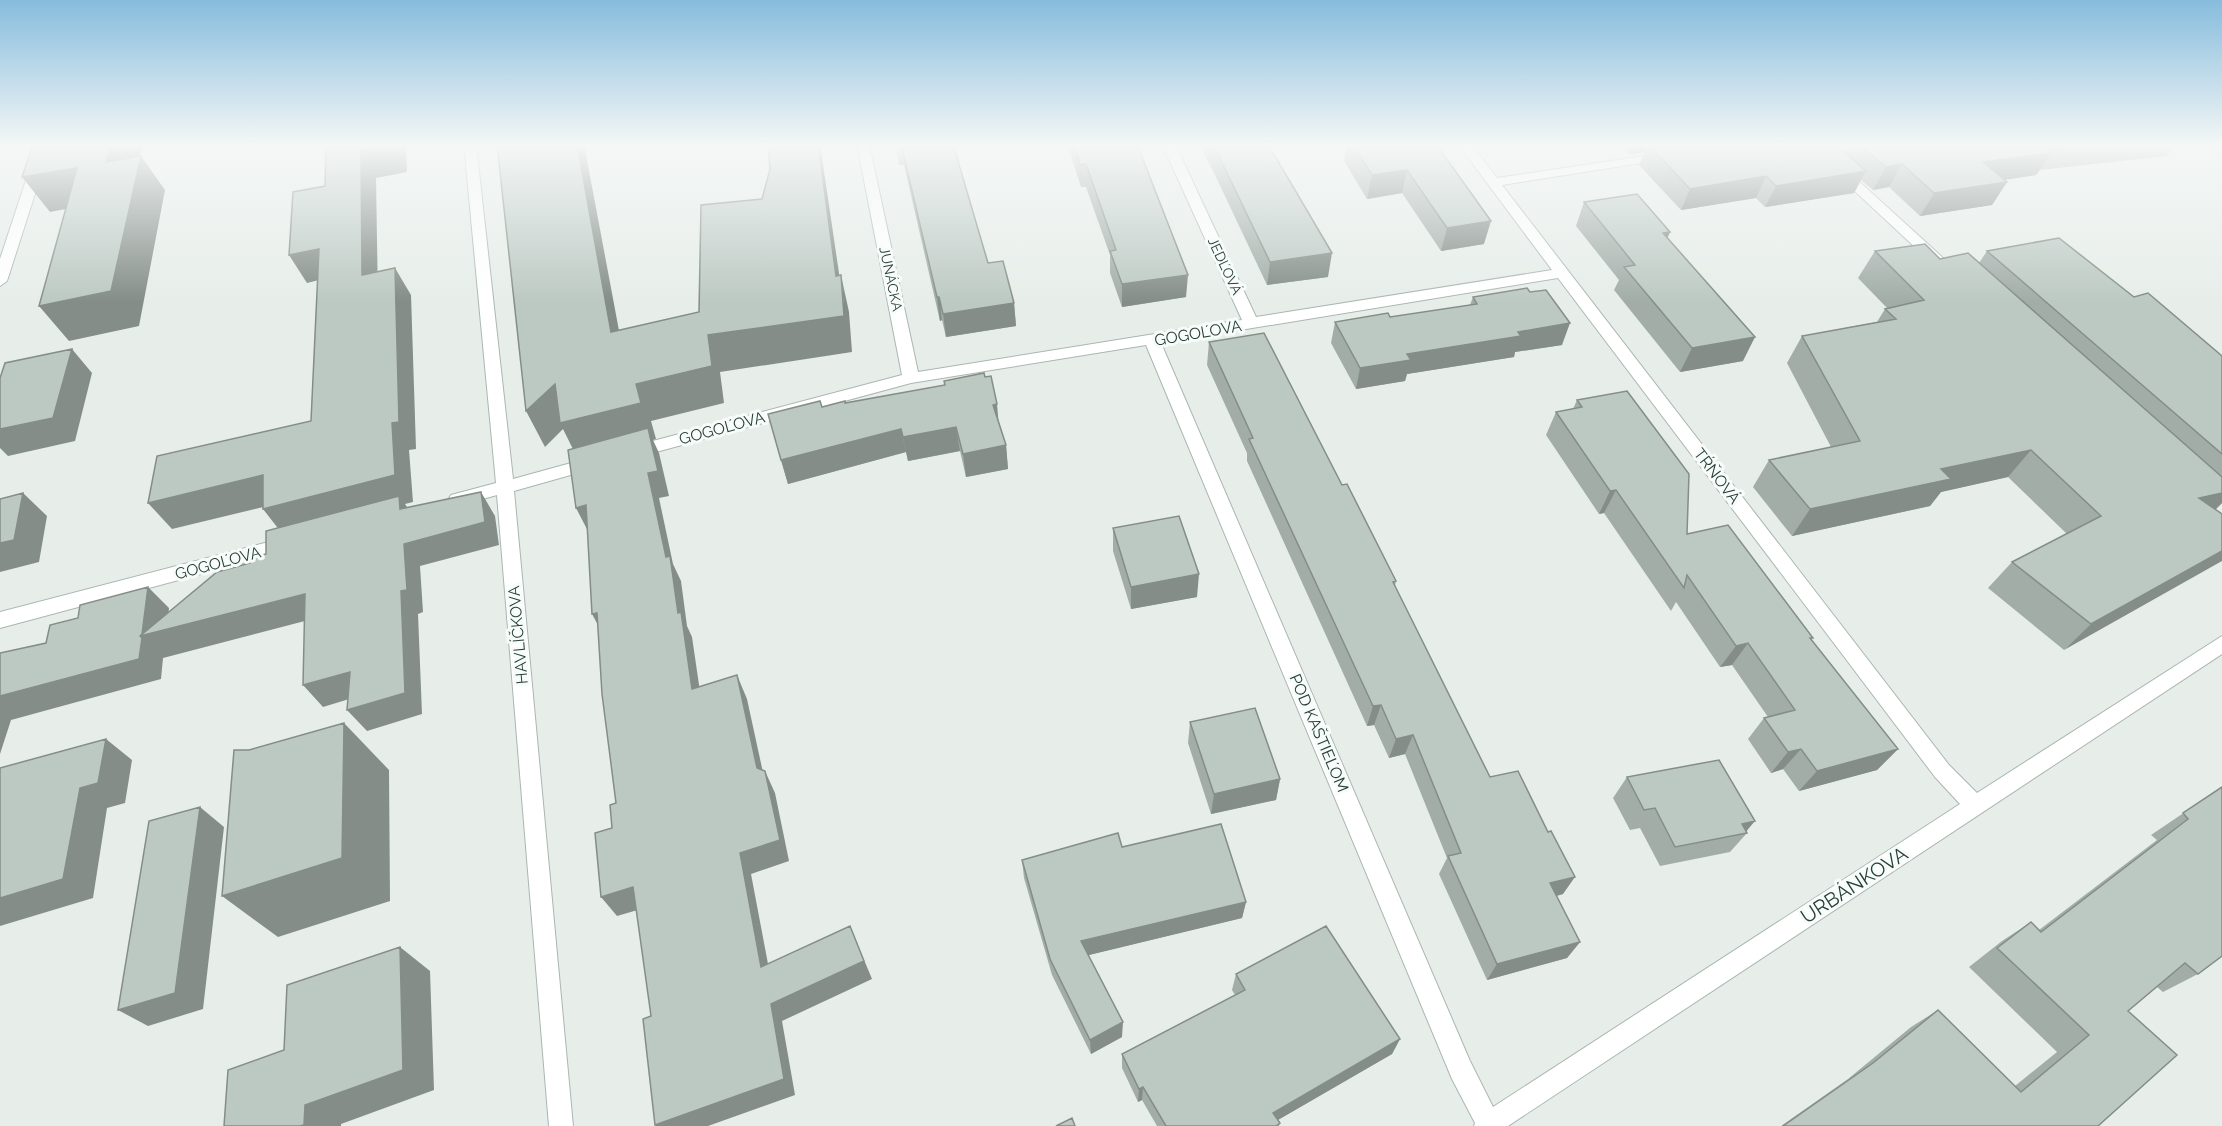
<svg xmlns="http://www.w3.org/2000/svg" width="2222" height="1126" font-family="Raleway,sans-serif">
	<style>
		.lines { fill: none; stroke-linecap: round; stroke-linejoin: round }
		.minor-casing { stroke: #aab6b1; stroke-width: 2 }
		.minor { fill: #fff; fill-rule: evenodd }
		.wall { fill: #a2ada8 }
		.shaded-wall { fill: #848d88 }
		.building { fill: #bcc9c3; stroke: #848d88; stroke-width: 1.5 }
		.labels { text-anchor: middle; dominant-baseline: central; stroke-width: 6; stroke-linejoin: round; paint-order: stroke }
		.far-street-label { font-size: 14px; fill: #273f37; stroke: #f7fbf9 }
		.street-label { font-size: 16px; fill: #273f37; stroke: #f7fbf9 }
		.near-street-label { font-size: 20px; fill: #273f37; stroke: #f7fbf9 }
	</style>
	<rect width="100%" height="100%" fill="#e7eeea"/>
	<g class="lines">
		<g class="minor-casing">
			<path id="minor" d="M38,144h13l-44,137 -7,5v-27z
				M464,144h12l37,335 80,-22 6,2 2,4 -2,4 -85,24 59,635h-24l-52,-631 -40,11 -6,-1 -3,-5 3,-5 45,-12z
				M857,144h12l49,228 324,-52 -80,-176h13l81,173 296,-47 -94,-126h13l26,34 175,-26 2,3 -7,4 -165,26 447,580 28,28 245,-157v18l-714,472h-34l1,-3 -23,-44 -306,-734 -235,38 -277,75 -6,-2 -2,-4 2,-4 6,-2 268,-71zM1558,278l377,499 25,27 -467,303 -23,-46 -309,-718z
				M1804,144h14l124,113 2,3 -2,3h-10z
				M288,537l6,2 3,5 -3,5 -294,79v-16z"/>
		</g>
		<use href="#minor" class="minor"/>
	</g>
	<path class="wall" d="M896,144h57l35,119 26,40 2,23 -70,11 -4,-17 -2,1 -36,-156h-5z
		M1067,144h70l49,153 -64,10 -12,-34v-18l-24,-68h-5z
		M1199,144h69l60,133 -61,8 -51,-108z
		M1347,144h89l48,100 -43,7 -39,-58 -35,6 -23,-38z
		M1620,144h183l41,7 3,-7h328l-8,12 -127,14 -4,5 -31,5 2,2 -15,23 -72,11 -31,-29 -16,3 -12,-10 -7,13 -89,14 -9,-9 -75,12 -42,-45 6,-13 -16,2z
		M1584,202l86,30 -3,6 76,123 -63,11 -66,-82 5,-10 -43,-54z
		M1875,251l104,12 8,-12 147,46 88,59v147l-158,147 -76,-62 24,-26 55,-28 -59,-57 -67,15 -11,14 -138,30 -39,-49 16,-27 62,-13 -44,-84 15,-27 75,-14 8,-13h3l-30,-31z
		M1473,297l89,48 -47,7 -1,5 -107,17 -2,7 -49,8 -25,-46 4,-21 55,-5 80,-12z
		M1209,342l133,143 54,96 -1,5 95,191 73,117 -6,2 23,46 -13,16 -80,22 -48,-106 8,-16 -42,-104 -16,4 -15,-33 -7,1 -120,-265v-8l-40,-88z
		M944,381l55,41 7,23 2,24 -42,8 -6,-26 -52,10 -2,-9 -118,32 -7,-24 41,-53 122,-22z
		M1577,400l110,134 124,106 87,109 -21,21 -78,21 -16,-22 -12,4 -23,-34 16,-21 4,-1 -36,-52 -12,2 -44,-65 -5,9 -67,-98 -5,1 -53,-79 10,-23 17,-3z
		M1113,528l84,69 -66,12 -18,-58z
		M1190,722l90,57 -4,21 -65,14 -23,-71z
		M1627,777l119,54 1,2 -17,19 -70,14 -20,-38 -10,2 -17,-32z
		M2222,787l-24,187 -35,18 -6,-5 -29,24 -30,115h-317l67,-47 63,-52 27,-17 77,76 42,-34 -88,-85 33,-26 29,-19 8,8 118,-90 -6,-5z
		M1122,847l124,55 -4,16 -154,37 34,82 -31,17 -39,-79 -28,-97 -2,-18z
		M1236,974l164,65 -8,15 -114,66 2,3 -1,3h-122l-15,-26 -4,2 -16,-34v-14l113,-59 -3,-5z"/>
	<path class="shaded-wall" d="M111,144h32l-12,52 -25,-34z
		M393,144h13l1,28 -31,6 2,124 -16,-27 -1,-124z
		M577,144h7l42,224 -15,-36z
		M818,144h2l24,163 -3,-32 8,37 3,40 -132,20 4,31 -73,18 5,18 -3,1 6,13 10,43 -10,2 14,66 8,17 6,45 5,11 11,75 -140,-283 -18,18 -19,-36 29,-27h81l72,-49 128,-59z
		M1529,144h23l-24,4z
		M1633,144h15l-3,8 -16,2z
		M2052,153l-16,22 -68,10 15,-23z
		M141,156l24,34 -26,136 -70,15 -30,-35z
		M1902,164l-13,23 -16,3 13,-23z
		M77,168l25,34 -52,10 -28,-35z
		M1407,170l-5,23 -35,6 5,-24z
		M1866,171l-12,22 -89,14 11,-21z
		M1766,176l-10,22 -75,12 9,-21z
		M2007,182l-15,23 -72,11 14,-23z
		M1491,221l-7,23 -43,7 6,-23z
		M1670,232l-10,23 3,-22z
		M319,249l16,27 -28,7 -18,-28z
		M1332,253l-4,24 -61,8 3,-23z
		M395,268l16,27 5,154 -7,1 4,52 -8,2 10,15 -131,17 -21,-27 129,-86z
		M1188,275l-2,22 -64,10v-23z
		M937,297h2l3,23 -2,1z
		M1014,303l2,23 -70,11 -3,-23z
		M1570,323l-8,22 -47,7 -1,5 -107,17 -2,7 -49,8 4,-21 47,-14 111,-22z
		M1755,337l-12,24 -63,11 12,-24z
		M72,349l20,24 -17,68 -67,15 -8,-8v-19z
		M997,404l2,23 -6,-22z
		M956,427l4,24 -52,10 -5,-24z
		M901,429l5,23 -118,32 -7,-24z
		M1006,445l2,24 -42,8 -3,-23z
		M2031,450l-23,27 -67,15 -11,14 -138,30 18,-27 131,-40z
		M263,475l21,27 -112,27 -24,-26z
		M1616,490l-12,23 -5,1 11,-23z
		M481,492l14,24 4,29 -79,21 3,46 -5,2 4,100 -55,17 -20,-21 57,-166z
		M23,493l24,23 -8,46 -39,10v-29z
		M2222,493v10l-14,14 -9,-19z
		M586,505l3,28 -13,-25z
		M2222,551v10l-158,89 27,-26z
		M1199,574l-2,23 -66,12v-22z
		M148,587l21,21 -2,21 138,-35 19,22 -161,42 -2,21 -150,41 -11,34v-58l140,-60z
		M597,613l8,25 -13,-24z
		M1748,643l-16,22 -12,2 16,-21z
		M350,672l19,21 -46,14 -20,-22z
		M737,675l10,24 20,92 -10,-23z
		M1381,705l-7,20 -7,1 6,-20z
		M344,723l45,47 1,131 -112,36 -56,-41z
		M1413,735l-8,19 -16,4 7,-19z
		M106,739l26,21 -7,43 -18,5 -14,90 -93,28v-28l80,-110z
		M1801,749l-18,20 -12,4 17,-21z
		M1898,749l-21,21 -78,21 18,-20z
		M765,771l10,22 14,68 -38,13 21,111 -11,-18 -21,-114z
		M1280,779l-4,21 -65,14 3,-20z
		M200,807l24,20 -21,182 -55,17 -30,-16z
		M1755,821l-11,13 -2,-10z
		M1575,877l-12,17 -24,6 11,-17z
		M633,887l15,20 -31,9 -16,-19z
		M1246,902l-4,16 -161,39v-16z
		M850,926l22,53 -90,42 13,74 -87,31h-52l-1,-1 116,-121z
		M1580,942l-13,16 -80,22 10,-16z
		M400,947l30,24 4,119 -93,34v2h-41l5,-21z
		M1123,1022l-1,15 -31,17 -1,-14z
		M1400,1039l-8,15 -123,71 4,-12z
		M1143,1087l-1,13 -4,2 1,-13z"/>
	<path class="building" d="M33,144h78l-5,18 35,-6 -30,135 -72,15 38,-138 -55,9z
		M326,144h67l-32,7 1,124 33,-7 4,154 -7,1 3,52 -132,34v-34l-115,28 9,-47 154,-35 8,-172 -30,6 4,-63 32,-6z
		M497,144h80l34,188 88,-20 2,-107 61,-6 8,-30 -2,-25h50l18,132 5,-1 3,41 -136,19 4,31 -76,18 5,19 -81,20 -5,-39 -29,27z
		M901,144h52l35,119 15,-2 11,42 -71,11 -4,-17h-2z
		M1074,144h63l51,131 -66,9 -12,-33 6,-1 -30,-86 -6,1z
		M1213,144h55l64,109 -62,9z
		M1352,144h84l55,77 -44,7 -40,-58 -35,5z
		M1648,144h187l31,27 -90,15 -10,-10 -76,13z
		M1859,144h226l-38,4 5,5 -69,9 24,20 -73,11 -32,-29 -16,3z
		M1637,194l33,38 -7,1 92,104 -63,11 -68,-81 11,-2 -51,-63z
		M2059,238l75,59 14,-4 74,63v98l-235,-203z
		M1925,244l15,15 28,-6 254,224v16l-23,5 23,16v37l-131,73 -79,-62 89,-46 -70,-66 -90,19 10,10 -141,30 -41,-49 91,-19 -58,-105 94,-17 -11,-10 39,-9 -49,-49z
		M1527,288l3,4 16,-2 24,33 -52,9 3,4 -114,18 4,6 -51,8 -25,-46 53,-9 2,4 87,-13 -4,-7z
		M1264,333l78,152 5,-1 49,97 -3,1 97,195 28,-6 30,61 3,-1 24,46 -25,6 30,59 -83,22 -49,-108 13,-3 -48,-118 -17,4 -15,-34 -8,1 -124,-267 4,-1 -44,-96z
		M72,349l-19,69 -53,11v-51l5,-15z
		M984,373l1,4 6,-1 6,28 -4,1 13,40 -43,9 -7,-27 -53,10 -2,-8 -120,31 -13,-46 52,-13 2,6 23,-6v2l100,-18 -1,-4z
		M1627,391l62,83 -2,60 41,-9 85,113h-3l88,111 -81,22 -16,-22 -13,3 -24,-34 31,-8 -47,-67 -12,3 -49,-71 -3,13 -68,-98 -6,1 -54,-79 26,-5 -5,-7z
		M648,428l10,43 -10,2 18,84 4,-1 8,57 3,-1 11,77 45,-14 20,93 8,3 15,69 -40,13 21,114 89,-41 14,35 -93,43 13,75 -129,46 -12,-106 8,-3 -18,-129 -32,10 -6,-64 17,-5 -2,-23 6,-2 -14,-109 -5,-81 -5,1 -6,-109 -10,3 -8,-58z
		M481,492l4,30 -81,22 3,46 -6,1 4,102 -58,17 3,-38 -47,13 2,-91 -165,42 77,-64 33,-9v-5l16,-4v-23l133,-35 1,13z
		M23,493l-9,47 -14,3v-44z
		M1179,516l20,58 -68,13 -18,-59z
		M148,587l-6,47 -2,2 2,2 -3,21 -139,37v-43l46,-10 4,-18 28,-7 2,-13z
		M1255,708l25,71 -66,15 -24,-72z
		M344,723l-2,135 -120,38 12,-146h15z
		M106,739l-8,44 -18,5 -17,91 -63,19v-130z
		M1719,760l36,61 -13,3 5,9 -72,14 -20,-39 -11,2 -17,-33z
		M2222,787v169l-24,18 -13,-11 -57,48 49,44 -79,71h-315l90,-63 65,-53 83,82 68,-57 -92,-87 34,-26 10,10 147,-113 -5,-6z
		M200,807l-25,186 -57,17 31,-189z
		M1221,824l25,78 -165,39 42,81 -33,18 -40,-81 -28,-99 96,-27 4,14z
		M1326,926l74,113 -127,74 7,10 -4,3h-110l-23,-39 -4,2 -17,-35 123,-64 -9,-16z
		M400,947l3,123 -98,35 -1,20 -4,1h-76l4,-56 56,-20 3,-65z
		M1072,1118l3,8h-19z"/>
	<linearGradient id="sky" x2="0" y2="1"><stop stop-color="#87bcdd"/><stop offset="0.48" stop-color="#f4f7f6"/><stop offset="1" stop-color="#f4f7f6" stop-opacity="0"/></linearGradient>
	<rect width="2222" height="302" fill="url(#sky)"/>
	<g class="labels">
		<g class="far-street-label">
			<text transform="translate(1225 266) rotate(65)">JEDĽOVÁ</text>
			<text transform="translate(891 279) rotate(78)">JUNÁCKA</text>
		</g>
		<g class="street-label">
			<text transform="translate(1198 333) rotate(-10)">GOGOĽOVA</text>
			<text transform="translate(722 428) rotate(-15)">GOGOĽOVA</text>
			<text transform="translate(1717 476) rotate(53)">TŔŇOVÁ</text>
			<text transform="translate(218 563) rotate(-15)">GOGOĽOVA</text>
			<text transform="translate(518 635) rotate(-95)">HAVLÍČKOVA</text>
			<text transform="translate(1319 733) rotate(67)">POD KAŠTIEĽOM</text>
		</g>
		<g class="near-street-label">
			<text transform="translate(1854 885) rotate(-33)">URBÁNKOVA</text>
		</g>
	</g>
</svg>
